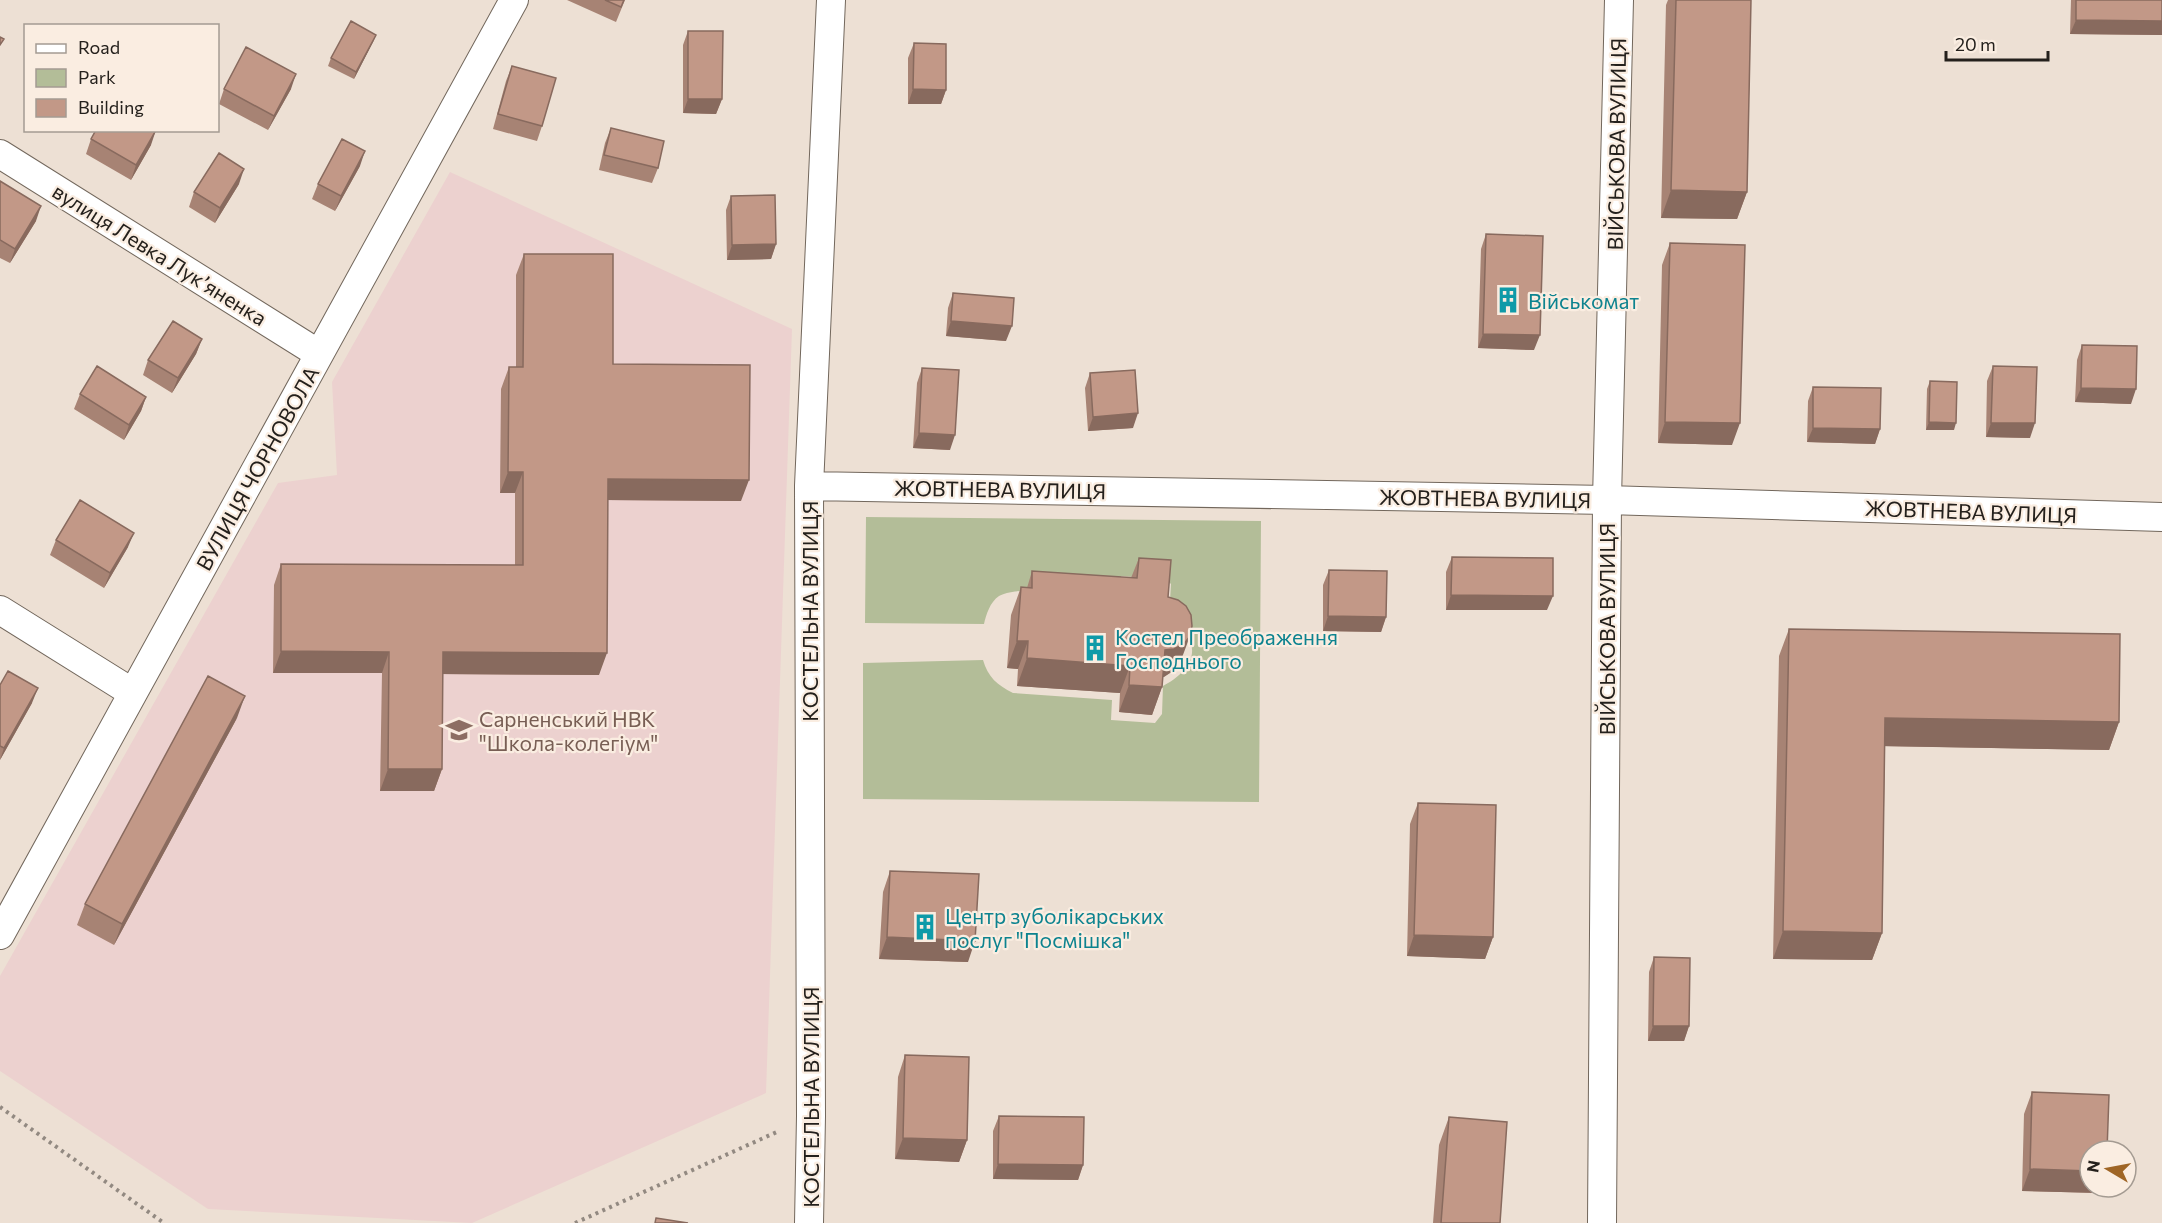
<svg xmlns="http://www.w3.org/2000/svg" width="2162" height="1223" font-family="Commissioner,sans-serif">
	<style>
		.education { fill: #ecd1cf }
		.green { fill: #b3bd98 }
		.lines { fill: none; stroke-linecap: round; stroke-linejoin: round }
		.minor-casing { stroke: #72675c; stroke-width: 30 }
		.path { stroke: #928981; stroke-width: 4; stroke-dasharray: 3 4.5; stroke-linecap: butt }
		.minor { stroke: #fff; stroke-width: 28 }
		.wall { fill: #a78374 }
		.shaded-wall { fill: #886a5e }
		.building { fill: #c29887; stroke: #886a5e; stroke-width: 1.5 }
		.labels { text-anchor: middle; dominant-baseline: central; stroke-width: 4.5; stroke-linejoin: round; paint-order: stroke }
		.street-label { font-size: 21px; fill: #24201c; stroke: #faede1 }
		.culture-label { font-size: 21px; fill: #0d838f; stroke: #faede1; text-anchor: start }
		.education-label { font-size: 21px; fill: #785e54; stroke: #faede1; text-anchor: start }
	</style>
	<rect width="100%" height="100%" fill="#ede0d4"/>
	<path class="education" d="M450,172l342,157 -26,764 -294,130 -264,-14 -208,-138v-95l278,-493 59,-8 -5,-93z"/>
	<path class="green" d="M866,517l395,4 -2,281 -396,-3v-136l120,-3c5,17 14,25 30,33l99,7 -1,20 44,3 7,-9 1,-28c18,-9 39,-29 24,-50 -5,-7 -12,-12 -18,-18l2,-34 -5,-5 -45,-3 -1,21c-26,-2 -102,-13 -121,-1 -9,6 -13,19 -15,28l-119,-1z"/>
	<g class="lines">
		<g class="minor-casing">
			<path id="minor" d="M0,154l319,200
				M809,486l798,14 555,17
				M0,610l133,83
				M0,935l514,-935
				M809,1223l2,-107 -2,-630 22,-486
				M1602,1223l5,-723 12,-500"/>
		</g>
		<path class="path" d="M0,1107l164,116
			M575,1223l204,-92"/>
		<use href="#minor" class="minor"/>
	</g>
	<path class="wall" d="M567,0h58l-9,22z
		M1668,0h83l-4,192 -10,27 -76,-1 5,-213z
		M2071,0h91v35l-92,-1z
		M688,31l34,68 -6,15 -33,-1v-68z
		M376,35l-3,7 -19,37 -26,-13 3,-8z
		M914,43l32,47 -5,14h-33v-46z
		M512,66l30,60 -5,15 -44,-12 13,-48z
		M224,89h67l-23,41 -49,-26z
		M611,128l47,40 -6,15 -53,-13 6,-27z
		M91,139l60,6 -20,35 -45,-26z
		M360,166l-25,45 -23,-12 6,-15z
		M0,181l36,40 -26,42 -10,-5z
		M239,184l-24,39 -26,-16 5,-15z
		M731,196l45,48 -5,15 -44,1 -1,-50z
		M1486,234l48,116 -56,-2 3,-99z
		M1670,243l62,202 -74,-2 4,-178z
		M524,254l89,110 128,137 -133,-1 -9,175 -157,-1v95l-8,22h-54l2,-118h-109l1,-88 7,-21 234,1v-72h-15l1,-104 8,-22h7v-92z
		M953,293l53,48 -60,-5 2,-28z
		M202,339l-6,15 -24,39 -29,-18 5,-15z
		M2082,345l49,59 -56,-2 2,-42z
		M1993,366l37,72 -44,-1 1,-56z
		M922,368l28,82 -37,-2 4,-65z
		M1090,373l43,55 -45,3 -3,-43z
		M1930,381l24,49h-28l1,-41z
		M1813,387l67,42 -5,15 -68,-2 1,-41z
		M80,394l66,3 -5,14 -17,29 -50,-31z
		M56,540l72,7 -24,41 -54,-33z
		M1452,557l95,53h-101v-38z
		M1139,558l29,39 12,66 -7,8 -10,6 -1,10 -10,28 -33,-3 1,-19 -103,-7 1,-17 -11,-1 4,-53 10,-28 6,1 5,-17 99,7z
		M1329,570l57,47 -5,15 -58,-1v-46z
		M1789,629l330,93 -10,28 -224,-4 -3,187 -10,27 -99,-1 6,-303z
		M0,685l32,18 -32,57z
		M237,718l-123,227 -37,-20 8,-21z
		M1418,803l75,134 -8,22 -78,-3 3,-132z
		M890,871l78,91 -89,-3 4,-67z
		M1654,957l35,69 -5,15h-36l1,-69z
		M905,1055l62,85 -8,22 -64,-3 3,-82z
		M2032,1092l67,101 -77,-2 2,-77z
		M999,1116l84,49 -5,15 -85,-1v-48z
		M1449,1117l51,106h-67l6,-78z"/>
	<path class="shaded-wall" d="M2076,20l86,1v14l-92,-1z
		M376,35l-3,7 -19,37 2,-7z
		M296,74l-5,15 -23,41 6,-14z
		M913,89l33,1 -5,14h-33z
		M688,99h34l-6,15 -33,-1z
		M156,130l-5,15 -20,35 5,-15z
		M365,151l-5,15 -25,45 6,-15z
		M244,169l-5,15 -24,39 5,-15z
		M1671,190l76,2 -10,27 -76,-1z
		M41,206l-5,15 -26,42 5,-14z
		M776,244l-5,15 -44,1 5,-15z
		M951,321l61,5 -6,15 -60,-5z
		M1483,334l57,1 -6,15 -56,-2z
		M202,339l-6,15 -24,39 6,-15z
		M2081,388l55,1 -5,15 -56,-2z
		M146,397l-5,14 -17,29 5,-15z
		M1138,413l-5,15 -45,3 5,-14z
		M1665,422l75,1 -8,22 -74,-2z
		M1929,422l27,1 -2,7h-28z
		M1991,423h44l-5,15 -44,-1z
		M1813,428l67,1 -5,15 -68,-2z
		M919,433l36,2 -5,15 -37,-2z
		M508,472h15l-8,21h-15z
		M608,479l141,1 -8,21 -141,-1z
		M134,533l-6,14 -24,41 6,-15z
		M1451,595l102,1 -6,14h-101z
		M1328,616l58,1 -5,15 -58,-1z
		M1190,636l-10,27 -7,8 -9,6 -9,1 10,-28z
		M1017,641h11l-10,28 -11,-1z
		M281,651l108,1 -7,21h-109z
		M443,652l164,1 -8,22 -164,-1z
		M1027,658l103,8 -10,27 -103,-7z
		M1129,685l33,2 -10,28 -33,-3z
		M38,688l-6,15 -32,57 4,-12z
		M245,696l-8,22 -123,227 8,-21z
		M1885,718l234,4 -10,28 -234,-4z
		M388,769h54l-8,22h-54z
		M1783,931l99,2 -10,27 -99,-1z
		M1414,935l79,2 -8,22 -78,-3z
		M887,937l88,4 -7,21 -89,-3z
		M1653,1026h36l-5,15h-36z
		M903,1138l64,2 -8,22 -64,-3z
		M998,1164l85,1 -5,15 -85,-1z
		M2030,1169l60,2v16h11l-2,6 -77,-2z"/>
	<path class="building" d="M605,0h19l-3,7z
		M1676,0h75l-4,192 -76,-2z
		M2076,0h86v21l-86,-1z
		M351,21l25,14 -20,37 -25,-14z
		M688,31h35l-1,68h-34z
		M0,37l4,2 -4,6z
		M914,43l32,1v46l-33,-1z
		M246,47l50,27 -22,42 -50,-27z
		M512,66l44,12 -14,48 -44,-12z
		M611,128l53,13 -6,27 -54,-13z
		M96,130h60l-20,35 -45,-26z
		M342,139l23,12 -24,45 -23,-12z
		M219,153l25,16 -24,39 -26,-16z
		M0,181l41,25 -26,43 -15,-9z
		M775,195l1,49 -44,1 -1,-49z
		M1486,234l57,2 -3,99 -57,-1z
		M1670,243l75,2 -5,178 -75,-1z
		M524,254h89v110l137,1 -1,115 -141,-1 -1,174 -164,-1 -1,117h-54l1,-117 -108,-1v-87l242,1v-93h-15l1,-105h14z
		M953,293l61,5 -2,28 -61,-5z
		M173,321l29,18 -24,39 -30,-18z
		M2082,345l55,1 -1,43 -55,-1z
		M97,366l49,31 -17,28 -49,-31z
		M1993,366l44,1 -2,56h-44z
		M922,368l37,2 -4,65 -36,-2z
		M1135,370l3,43 -45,4 -3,-44z
		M1930,381l27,1 -1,41 -27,-1z
		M1813,387l68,1 -1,41 -67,-1z
		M80,500l54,33 -24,40 -54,-33z
		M1452,557l101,1v38l-102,-1z
		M1139,558l32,2 -3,37 10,3 8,6 5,9 1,11 -2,10 -6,8 -10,5 -9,1 -3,37 -33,-2 1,-19 -103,-8 1,-17h-11l4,-54 11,1v-17l105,7z
		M1329,570l58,1 -1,46 -58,-1z
		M1789,629l331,5 -1,88 -234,-4 -3,215 -99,-2z
		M8,671l30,17 -34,60 -4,-2v-61z
		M208,676l37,20 -123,228 -37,-20z
		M1418,803l78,2 -3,132 -79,-2z
		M890,871l89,3 -4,67 -88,-4z
		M1654,957l36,1 -1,68h-36z
		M905,1055l64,2 -2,83 -64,-2z
		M2032,1092l77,3 -2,56h-17v20l-60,-2z
		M999,1116l85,1 -1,48 -85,-1z
		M1449,1117l58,5 -7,101h-59z
		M656,1218l32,5h-33z"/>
	<defs>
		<g id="building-bare" transform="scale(2.07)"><path d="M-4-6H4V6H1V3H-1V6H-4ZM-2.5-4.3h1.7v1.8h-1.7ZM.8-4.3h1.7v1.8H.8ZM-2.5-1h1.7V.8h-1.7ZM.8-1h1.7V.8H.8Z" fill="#0f9aa8" stroke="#faede1" stroke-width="2.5" paint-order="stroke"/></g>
		<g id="school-bare" transform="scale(2.07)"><path d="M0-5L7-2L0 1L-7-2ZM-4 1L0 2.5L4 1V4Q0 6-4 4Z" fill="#8d6e63" stroke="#faede1" stroke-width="2.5" paint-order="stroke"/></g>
	</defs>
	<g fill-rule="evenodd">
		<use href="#building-bare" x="1508" y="300"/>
		<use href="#building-bare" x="1095" y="648"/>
		<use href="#school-bare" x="459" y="730"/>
		<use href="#building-bare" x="925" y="927"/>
	</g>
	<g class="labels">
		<g class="street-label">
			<text transform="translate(1616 144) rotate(-89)">ВІЙСЬКОВА ВУЛИЦЯ</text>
			<text transform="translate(160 254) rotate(32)">вулиця Левка Лукʼяненка</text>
			<text transform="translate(257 468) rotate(-61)">ВУЛИЦЯ ЧОРНОВОЛА</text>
			<text transform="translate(1000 489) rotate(1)">ЖОВТНЕВА ВУЛИЦЯ</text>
			<text transform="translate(1485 498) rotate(1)">ЖОВТНЕВА ВУЛИЦЯ</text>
			<text transform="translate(1971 511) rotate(2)">ЖОВТНЕВА ВУЛИЦЯ</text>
			<text transform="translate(809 611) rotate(-90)">КОСТЕЛЬНА ВУЛИЦЯ</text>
			<text transform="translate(1606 629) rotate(-90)">ВІЙСЬКОВА ВУЛИЦЯ</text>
			<text transform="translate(810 1097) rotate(-90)">КОСТЕЛЬНА ВУЛИЦЯ</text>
		</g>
		<g class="culture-label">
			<text x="1528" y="300">Військомат</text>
			<text x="1115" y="636">Костел Преображення<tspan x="1115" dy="24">Господнього</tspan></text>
			<text x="945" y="915">Центр зуболікарських<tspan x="945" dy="24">послуг "Посмішка"</tspan></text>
		</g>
		<g class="education-label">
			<text x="479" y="718">Сарненський НВК<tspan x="479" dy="24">"Школа-колегіум"</tspan></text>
		</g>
	</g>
	<rect x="24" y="24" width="195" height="108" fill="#faede1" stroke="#a49b92" stroke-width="1.5"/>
	<rect x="36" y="44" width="30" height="9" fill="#ffffff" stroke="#a49b92" stroke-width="1.5"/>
	<text x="78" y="54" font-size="18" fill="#24201c">Road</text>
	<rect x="36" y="69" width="30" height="18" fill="#b3bd98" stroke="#a49b92" stroke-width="1.5"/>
	<text x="78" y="84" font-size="18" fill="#24201c">Park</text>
	<rect x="36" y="99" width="30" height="18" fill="#c29887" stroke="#a49b92" stroke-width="1.5"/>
	<text x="78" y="114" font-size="18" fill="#24201c">Building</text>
	<g transform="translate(2108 1169) rotate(280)"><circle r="28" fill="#faede1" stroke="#a49b92" stroke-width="1.5"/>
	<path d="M0-4.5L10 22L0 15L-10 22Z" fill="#9f6525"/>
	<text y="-9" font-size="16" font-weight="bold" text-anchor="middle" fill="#24201c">N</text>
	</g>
	<path d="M1946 51v9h102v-9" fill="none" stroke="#24201c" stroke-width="3"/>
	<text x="1955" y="51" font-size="18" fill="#24201c" stroke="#faede1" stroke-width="4.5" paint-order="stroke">20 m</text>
</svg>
